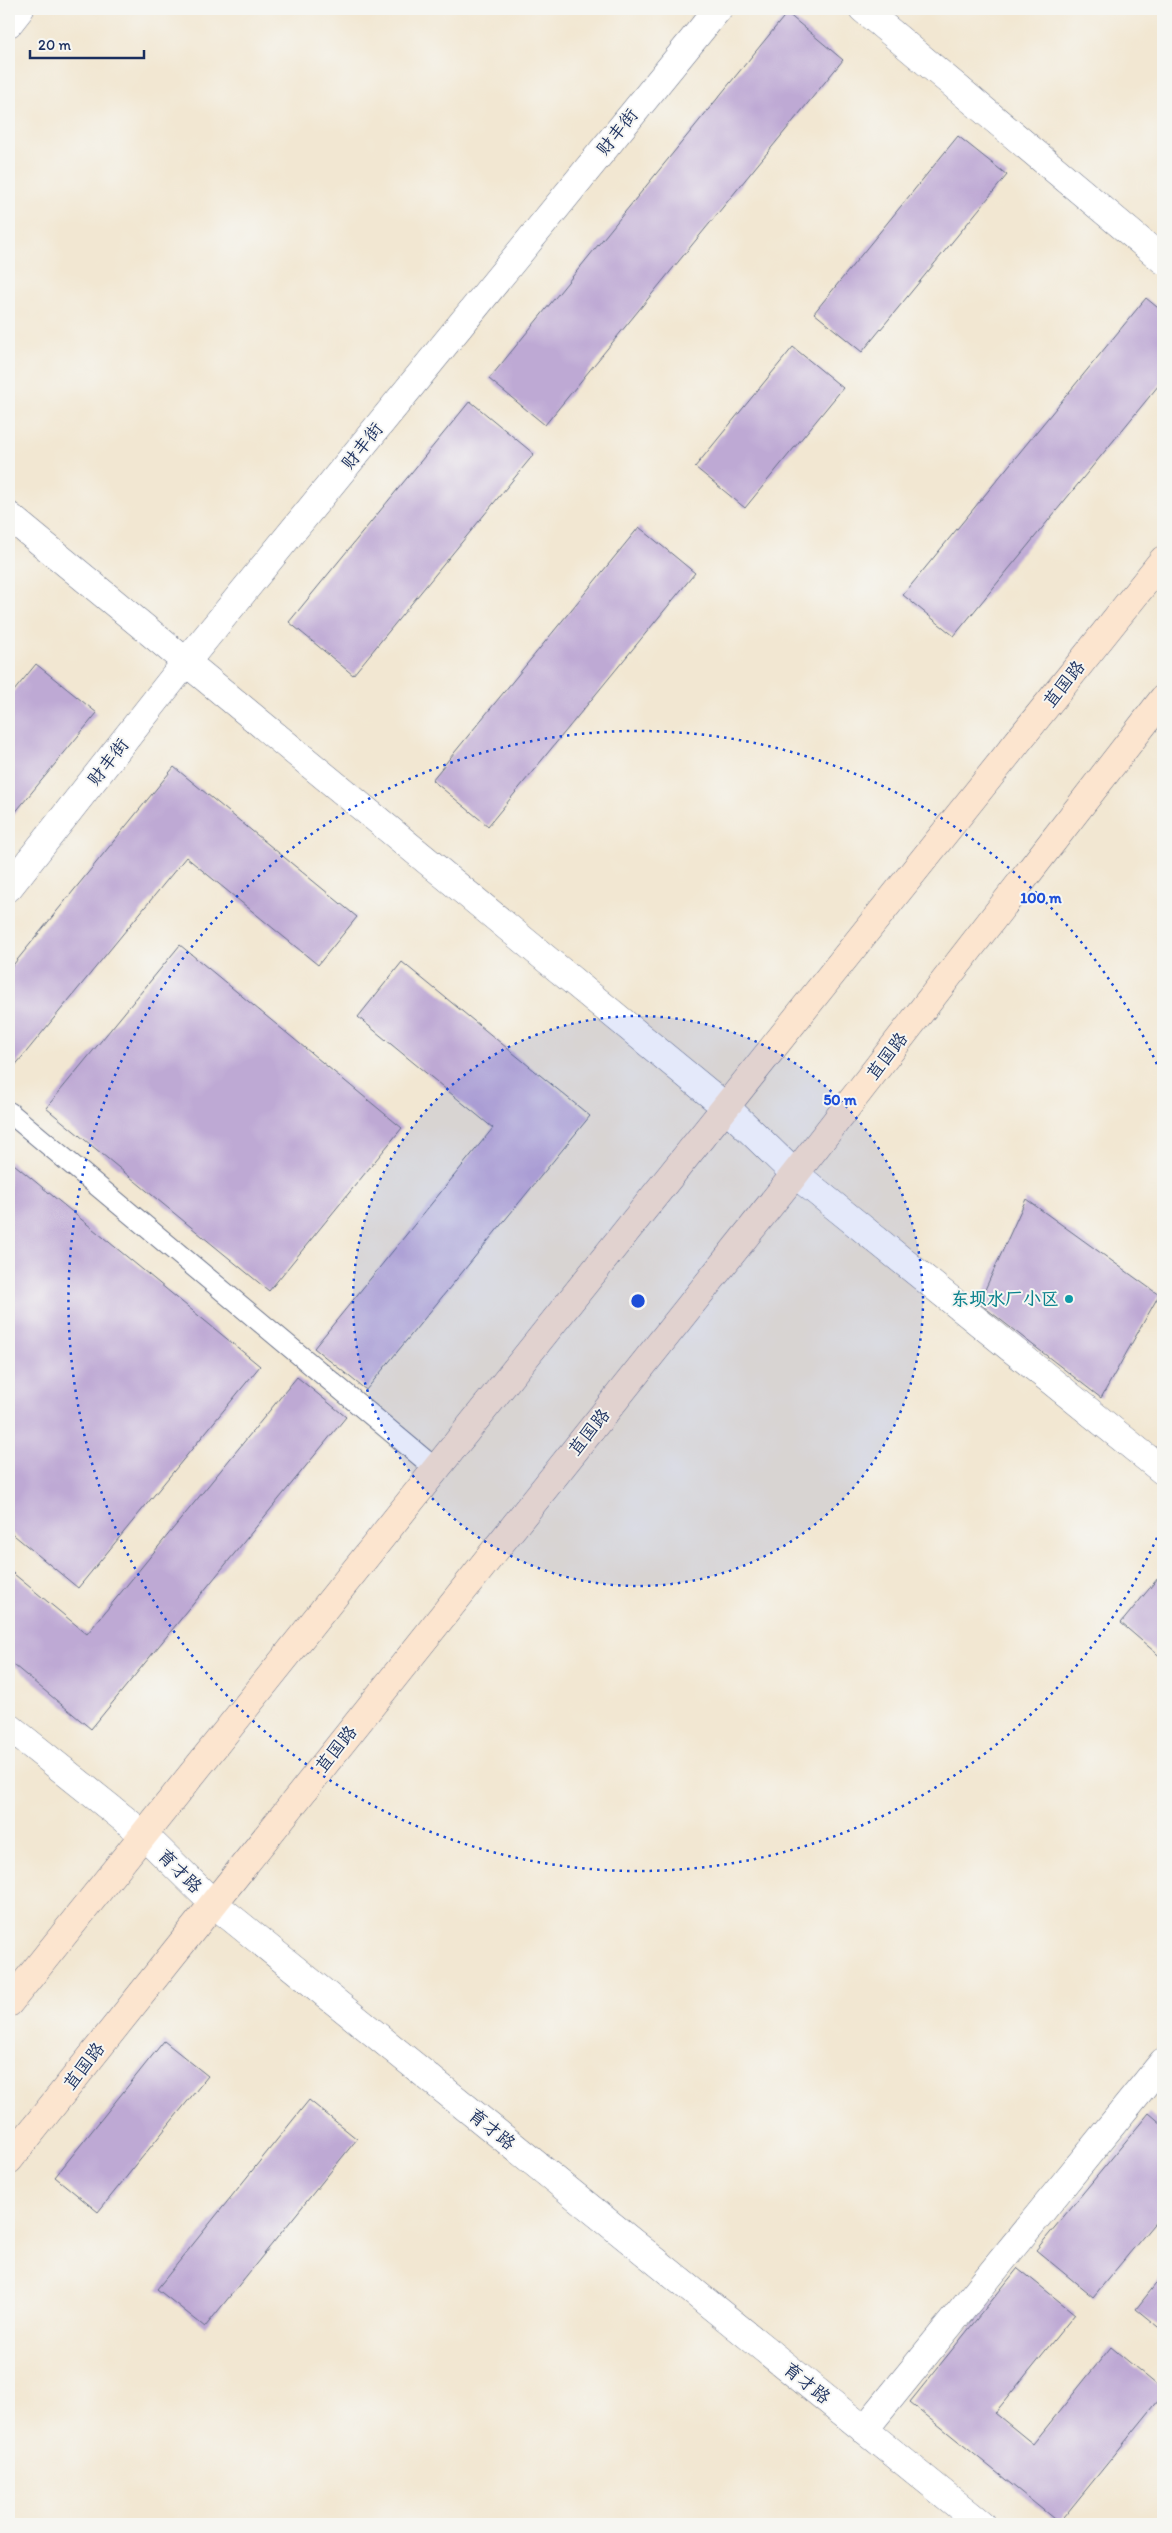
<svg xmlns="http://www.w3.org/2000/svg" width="1172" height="2533" font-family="Itim,'LXGW WenKai TC',sans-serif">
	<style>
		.building { fill: #bea9d4 }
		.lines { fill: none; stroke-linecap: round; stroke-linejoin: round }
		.lane-casing { stroke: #666f87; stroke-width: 22 }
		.street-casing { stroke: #666f87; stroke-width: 29 }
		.secondary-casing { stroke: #666f87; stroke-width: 29 }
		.lane { stroke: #fff; stroke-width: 20 }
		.street { stroke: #fff; stroke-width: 28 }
		.secondary { stroke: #fce5cf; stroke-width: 28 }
		.ring { fill: none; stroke: #1d4ed8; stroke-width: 2.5; stroke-dasharray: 2.5 5 }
		.culture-dot { fill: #0f9aa8; stroke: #f6f6f2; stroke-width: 2 }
		.labels { text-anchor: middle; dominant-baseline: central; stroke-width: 4; stroke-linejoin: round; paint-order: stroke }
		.street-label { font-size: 18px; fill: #1b2f5e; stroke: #f6f6f2 }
		.culture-label { font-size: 18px; font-weight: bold; fill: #0d838f; stroke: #f6f6f2; text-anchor: end }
		.centre { fill: #1d4ed8; stroke: #f6f6f2; stroke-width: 2.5 }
		.ring-label { font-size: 15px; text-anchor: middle; font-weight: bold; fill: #1d4ed8; stroke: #f6f6f2; stroke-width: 4; stroke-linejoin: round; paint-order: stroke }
	</style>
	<rect width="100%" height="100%" fill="#f6f6f2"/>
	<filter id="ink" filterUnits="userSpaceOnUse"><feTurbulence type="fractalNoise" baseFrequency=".02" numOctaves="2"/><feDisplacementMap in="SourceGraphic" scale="10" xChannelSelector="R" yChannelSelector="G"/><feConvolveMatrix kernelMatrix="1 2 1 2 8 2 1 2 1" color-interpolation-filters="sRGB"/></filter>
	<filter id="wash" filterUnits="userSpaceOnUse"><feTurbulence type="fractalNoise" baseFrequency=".0096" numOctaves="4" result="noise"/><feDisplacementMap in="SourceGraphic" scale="20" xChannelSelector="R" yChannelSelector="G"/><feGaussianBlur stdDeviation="1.12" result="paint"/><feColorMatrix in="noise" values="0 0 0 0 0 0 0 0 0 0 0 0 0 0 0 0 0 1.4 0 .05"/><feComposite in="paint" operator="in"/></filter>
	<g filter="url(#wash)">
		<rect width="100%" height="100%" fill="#f2e7d2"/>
		<g id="blocks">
			<path class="building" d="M787,13l56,47 -298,365 -56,-46z
				M958,136l49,39 -145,177 -48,-39z
				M1146,298l17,14v68l-209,256 -51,-41z
				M793,347l50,41 -98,120 -50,-41z
				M470,401l64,53 -181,221 -64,-53z
				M639,527l56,46 -207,253 -56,-46z
				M36,664l61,49 -88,107v-123z
				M174,767l183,150 -39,48 -132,-108 -177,216v-103z
				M180,945l222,183 -133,163 -223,-183z
				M402,962l188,154 -224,274 -52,-42 179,-220 -135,-111z
				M9,1160l251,206 -182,222 -69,-57z
				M1026,1199l133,96 -58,103 -122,-95z
				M297,1377l49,40 -255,312 -82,-68v-91l78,64z
				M1163,1572v87l-42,-36z
				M164,2041l44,35 -110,136 -43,-35z
				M309,2100l48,39 -152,188 -48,-38z
				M1149,2113l14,12v88l-70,84 -57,-47z
				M1018,2268l57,46 -80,99 38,31 78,-97 52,43v5l-104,128 -149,-121z
				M1163,2275v56l-27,-22z"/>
		</g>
	</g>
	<g filter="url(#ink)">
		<use href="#blocks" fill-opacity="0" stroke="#666f87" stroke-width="1"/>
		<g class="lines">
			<g class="lane-casing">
				<path id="lane" d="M9,1112l428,358"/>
			</g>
			<g class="street-casing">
				<path id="street" d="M863,9l300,251
					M9,23l11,-14
					M9,516l718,592 68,66 368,297
					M9,887l177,-225 532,-653
					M9,1727l135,108 69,68 768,621
					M864,2430l299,-368"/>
			</g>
			<g class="secondary-casing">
				<path id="secondary" d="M9,2003l1154,-1443
					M9,2160l786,-986 368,-475"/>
			</g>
			<use href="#lane" class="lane"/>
			<use href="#street" class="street"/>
			<use href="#secondary" class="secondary"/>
		</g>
	</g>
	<circle cx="638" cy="1301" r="285" fill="#1d4ed8" fill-opacity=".12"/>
	<g class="ring">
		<circle cx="638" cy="1301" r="285"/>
		<path d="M1163 1524A570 570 0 1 1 1163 1078"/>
	</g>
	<circle class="culture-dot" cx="1069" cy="1299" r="5"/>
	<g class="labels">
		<g class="street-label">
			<text transform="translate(617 132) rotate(-51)">财丰街</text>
			<text transform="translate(362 446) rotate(-51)">财丰街</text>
			<text transform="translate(1064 684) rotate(-51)">苴国路</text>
			<text transform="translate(108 762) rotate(-52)">财丰街</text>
			<text transform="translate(887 1056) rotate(-52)">苴国路</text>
			<text transform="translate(589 1432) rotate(-51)">苴国路</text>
			<text transform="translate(336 1749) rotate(-51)">苴国路</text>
			<text transform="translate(180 1871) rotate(45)">育才路</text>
			<text transform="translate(84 2066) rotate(-52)">苴国路</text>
			<text transform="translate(492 2129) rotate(39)">育才路</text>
			<text transform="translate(807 2383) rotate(39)">育才路</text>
		</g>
		<g class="culture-label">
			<text x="1059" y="1299">东坝水厂小区</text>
		</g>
	</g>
	<circle cx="638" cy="1301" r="8" class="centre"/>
	<g class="ring-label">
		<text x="1041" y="903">100 m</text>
		<text x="840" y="1105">50 m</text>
	</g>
	<rect width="1172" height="2533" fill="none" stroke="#f6f6f2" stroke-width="30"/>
	<path d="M30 50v8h114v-8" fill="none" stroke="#1b2f5e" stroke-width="2.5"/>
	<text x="38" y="50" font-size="15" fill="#1b2f5e" stroke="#f6f6f2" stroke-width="4" paint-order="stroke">20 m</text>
</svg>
